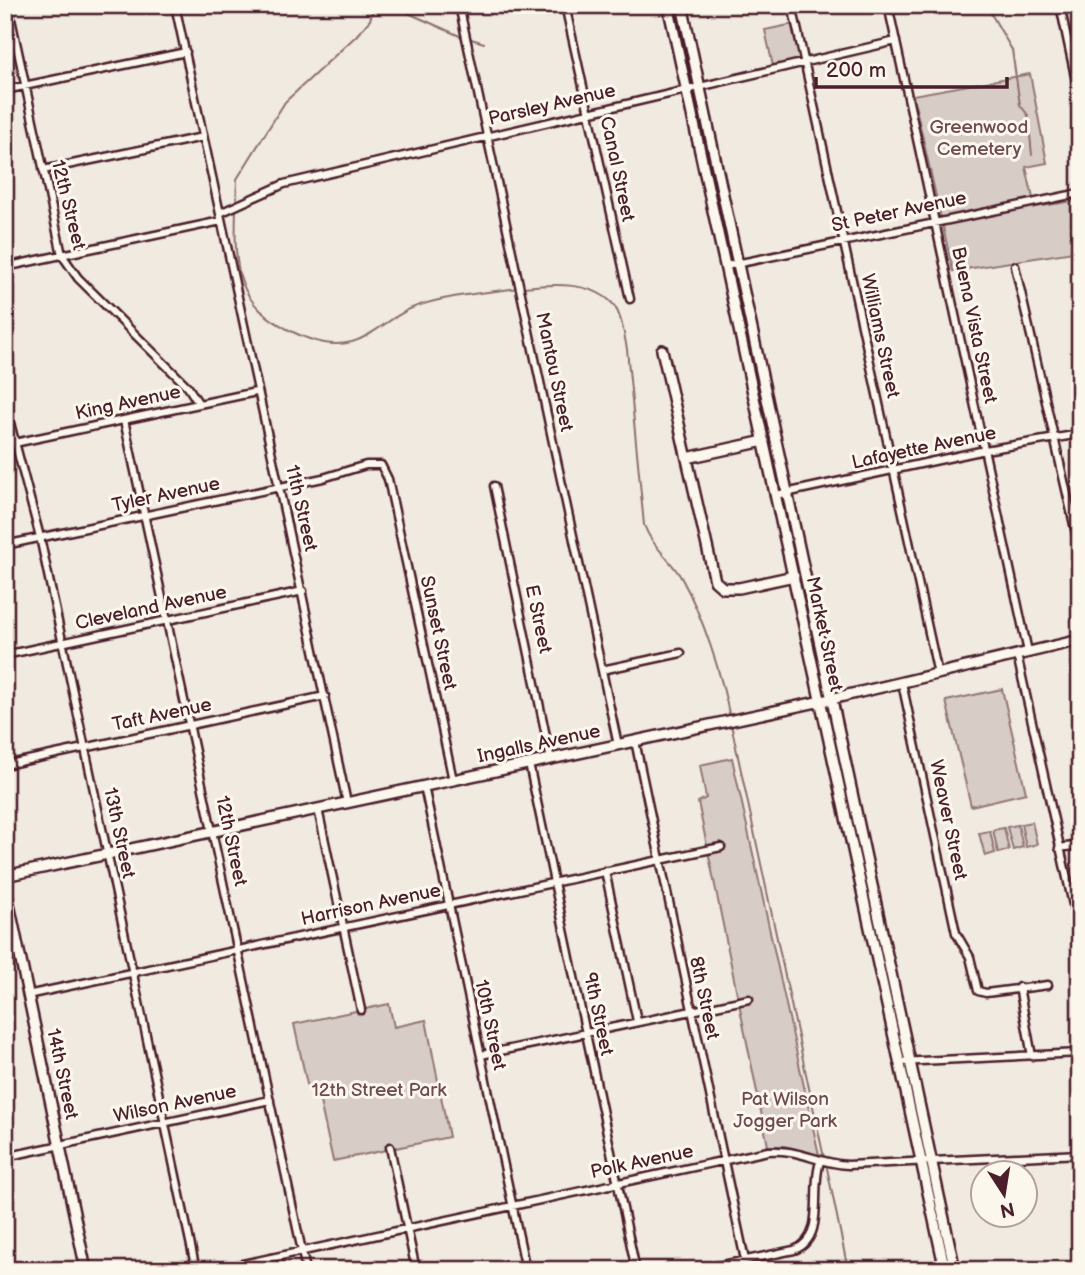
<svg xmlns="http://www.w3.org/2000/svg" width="1085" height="1275" font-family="'Balsamiq Sans',sans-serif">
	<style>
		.green { fill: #d8ccc6; stroke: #917678; stroke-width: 2 }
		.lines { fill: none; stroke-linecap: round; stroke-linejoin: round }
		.stream { stroke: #8c6f72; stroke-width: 2 }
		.street-casing { stroke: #4a1f2b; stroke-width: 11 }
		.secondary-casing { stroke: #4a1f2b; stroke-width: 14 }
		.street { stroke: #fbf7ec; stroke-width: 6 }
		.secondary { stroke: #fbf7ec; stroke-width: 9 }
		.labels { text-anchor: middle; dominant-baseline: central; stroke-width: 6; stroke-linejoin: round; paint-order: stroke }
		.street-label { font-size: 19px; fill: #4a1f2b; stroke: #fbf7ec }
		.park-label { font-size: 19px; fill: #6e4a52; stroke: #fbf7ec }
	</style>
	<rect width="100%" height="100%" fill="#f0eae0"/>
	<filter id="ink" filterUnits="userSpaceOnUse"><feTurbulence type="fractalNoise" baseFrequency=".0143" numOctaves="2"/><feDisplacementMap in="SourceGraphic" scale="14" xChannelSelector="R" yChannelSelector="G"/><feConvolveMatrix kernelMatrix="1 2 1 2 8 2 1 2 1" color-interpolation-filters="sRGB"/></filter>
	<g filter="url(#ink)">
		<path class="green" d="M794,24l8,36 -29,6 -8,-36z
			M1030,74l17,89 -21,4 9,40 45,-7v51l-127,20 -40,-176z
			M1002,689l24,104 -55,13 -25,-105z
			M732,758l87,397 -35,-9h-16l-70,-344 8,-4 -6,-33z
			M1032,822l5,22 -11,3 -5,-23z
			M1018,825l5,22 -10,3 -6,-23z
			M1004,828l5,22 -11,3 -5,-23z
			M990,831l5,22 -10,3 -6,-23z
			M389,1004l5,23 32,-7 23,117 -116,24 -16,-73 -9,1 -14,-65z"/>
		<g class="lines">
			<path class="stream" d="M986,5l26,45 8,55 8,10 4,40
				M376,9l30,3 56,25
				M468,38l16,5
				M236,204l1,-25 48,-77 71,-66 14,-16 4,-15
				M236,209c-2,62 0,96 59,124 19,9 37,14 57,9 24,-7 41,-28 65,-36 32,-11 68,-13 101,-18
				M523,287c28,-3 68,-6 89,16 10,11 12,32 15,46l17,176c8,22 27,34 38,54 21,38 40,96 48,140
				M731,724l93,434
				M827,1168l21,102"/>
			<g class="street-casing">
				<path id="street" d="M8,5l54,250 16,23 110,109 11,17
					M175,5l172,798
					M459,5l159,740
					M565,5l65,294
					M792,5l146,669
					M888,5l140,647
					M1060,5l20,95
					M5,90l181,-38
					M43,170l160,-33
					M220,213l64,-29 612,-143
					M726,266l354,-73
					M1015,266l65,285
					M5,267l216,-46
					M5,404l35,133 156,733
					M124,420l182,850
					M5,445l251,-53
					M494,486l57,274
					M776,495l209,-45 95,-16
					M5,545l318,-67 43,-13h15l7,14 65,301
					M5,655l298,-64
					M1017,655l63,281
					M602,670l79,-17
					M902,683l54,250 14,24 8,34 8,2 62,-8
					M635,741l110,519
					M529,764l107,506
					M5,765l320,-69
					M424,786l102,484
					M318,809l43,201
					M1059,848l21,-3
					M605,871l32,150
					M1019,987l13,69
					M27,995l694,-148
					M481,1055l268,-56
					M900,1062l180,-9
					M390,1147l26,123
					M5,1157l265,-57
					M215,1270l553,-119c28,-3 52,13 80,14l232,-11
					M699,1270l95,-20c33,-12 16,-60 26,-88"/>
			</g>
			<g class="secondary-casing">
				<path id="secondary" d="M668,5l277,1265
					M682,5l273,1265
					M662,350l53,231 8,7h16l55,-12
					M687,458l77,-17
					M5,876l826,-177 249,-59
					M5,885l81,385"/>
			</g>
			<use href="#street" class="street"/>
			<use href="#secondary" class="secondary"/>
		</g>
	</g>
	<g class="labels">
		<g class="street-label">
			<text transform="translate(552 105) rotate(-13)">Parsley Avenue</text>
			<text transform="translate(617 169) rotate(78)">Canal Street</text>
			<text transform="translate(68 205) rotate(76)">12th Street</text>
			<text transform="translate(899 212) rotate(-12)">St Peter Avenue</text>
			<text transform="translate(974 325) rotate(78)">Buena Vista Street</text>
			<text transform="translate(880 336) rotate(78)">Williams Street</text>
			<text transform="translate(554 372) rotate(78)">Mantou Street</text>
			<text transform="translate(128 403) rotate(-12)">King Avenue</text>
			<text transform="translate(924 448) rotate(-12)">Lafayette Avenue</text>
			<text transform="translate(166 495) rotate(-12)">Tyler Avenue</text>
			<text transform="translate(301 508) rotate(77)">11th Street</text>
			<text transform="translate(151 608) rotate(-12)">Cleveland Avenue</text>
			<text transform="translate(538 619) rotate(78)">E Street</text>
			<text transform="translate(438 633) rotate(78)">Sunset Street</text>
			<text transform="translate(824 634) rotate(78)">Market Street</text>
			<text transform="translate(162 715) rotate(-12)">Taft Avenue</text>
			<text transform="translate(539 744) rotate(-12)">Ingalls Avenue</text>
			<text transform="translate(948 820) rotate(78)">Weaver Street</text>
			<text transform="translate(119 833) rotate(78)">13th Street</text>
			<text transform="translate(231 841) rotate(78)">12th Street</text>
			<text transform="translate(371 905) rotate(-12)">Harrison Avenue</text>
			<text transform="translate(704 998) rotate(78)">8th Street</text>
			<text transform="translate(598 1014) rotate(78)">9th Street</text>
			<text transform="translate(490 1025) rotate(78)">10th Street</text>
			<text transform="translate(62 1074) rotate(78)">14th Street</text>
			<text transform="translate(175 1104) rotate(-12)">Wilson Avenue</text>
			<text transform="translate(642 1162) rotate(-12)">Polk Avenue</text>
		</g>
		<g class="park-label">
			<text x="979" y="127">Greenwood<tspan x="979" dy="22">Cemetery</tspan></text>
			<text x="379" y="1090">12th Street Park</text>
			<text x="785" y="1099">Pat Wilson<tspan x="785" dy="22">Jogger Park</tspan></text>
		</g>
	</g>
	<rect width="1085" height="1275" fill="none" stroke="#fbf7ec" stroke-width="28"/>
	<rect x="14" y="14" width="1057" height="1247" fill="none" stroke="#4a1f2b" stroke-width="2.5" filter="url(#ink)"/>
	<g transform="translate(1004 1194) rotate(168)"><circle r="33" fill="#fbf7ec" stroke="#b4a19f" stroke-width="2"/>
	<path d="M0-5L12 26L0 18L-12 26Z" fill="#4a1f2b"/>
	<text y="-10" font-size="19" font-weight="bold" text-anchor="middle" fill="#4a1f2b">N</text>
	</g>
	<path d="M816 77v10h191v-10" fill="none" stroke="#4a1f2b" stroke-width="3.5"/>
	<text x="826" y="77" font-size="21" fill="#4a1f2b" stroke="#fbf7ec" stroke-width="5" paint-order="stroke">200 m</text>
</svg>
